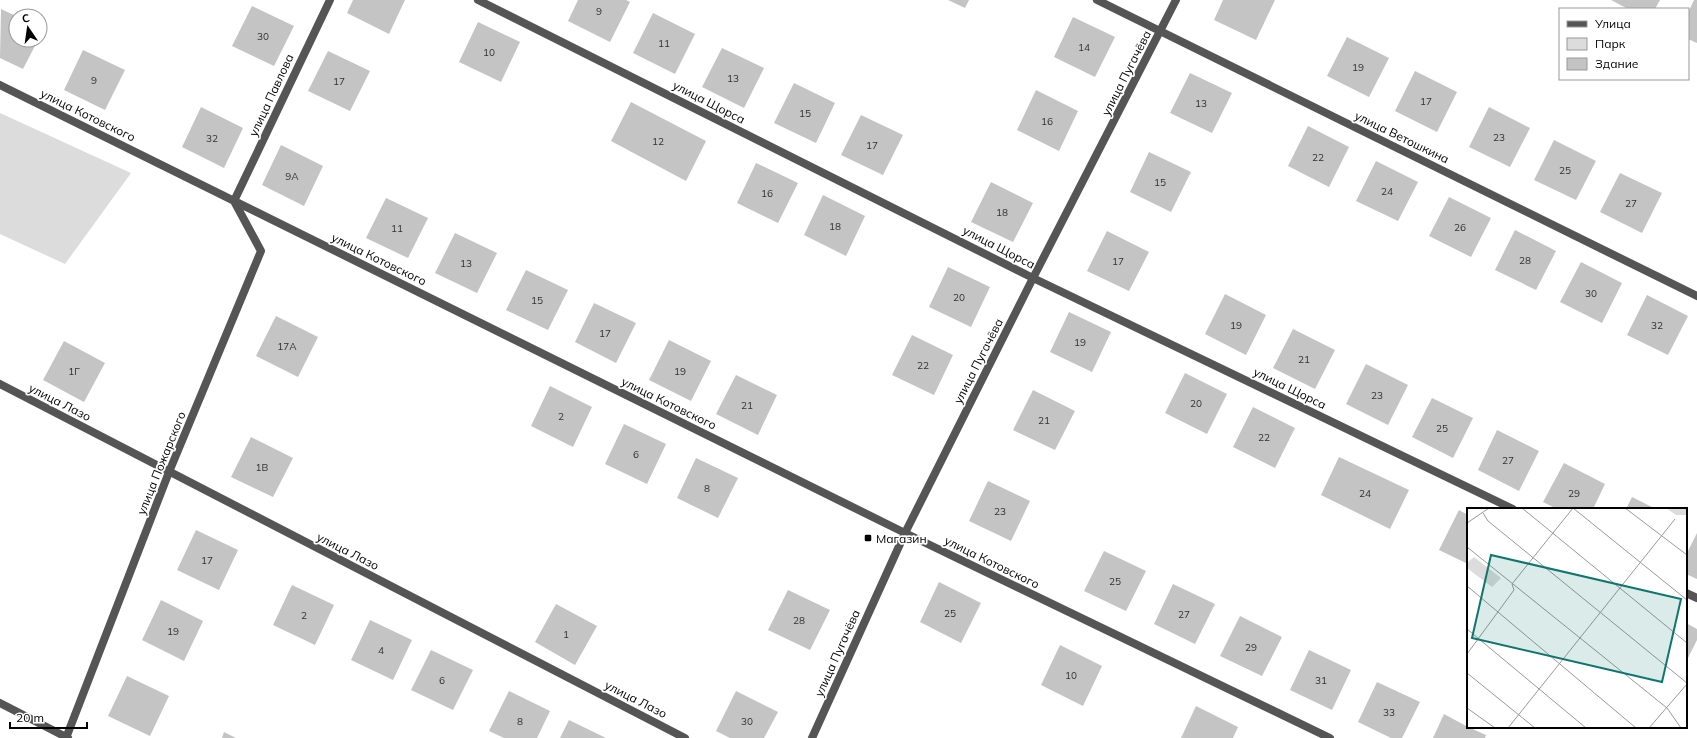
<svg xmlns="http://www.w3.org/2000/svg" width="1697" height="738" font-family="Mulish,sans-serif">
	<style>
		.green { fill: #dcdcdc }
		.building { fill: #c4c4c4 }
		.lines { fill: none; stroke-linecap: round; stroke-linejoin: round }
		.minor { stroke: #555; stroke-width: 8 }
		.poi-dot { fill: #000; stroke: #fff; stroke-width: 1.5 }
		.labels { text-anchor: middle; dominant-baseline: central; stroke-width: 3.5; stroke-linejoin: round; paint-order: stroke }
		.number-label { font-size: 10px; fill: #313131 }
		.street-label { font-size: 12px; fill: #000; stroke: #fff }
		.poi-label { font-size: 12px; fill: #000; stroke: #fff; text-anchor: start }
		.inset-road { fill: none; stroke: #999; stroke-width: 1 }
		.view { fill: #0f766e; fill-opacity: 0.15; stroke: #0f766e; stroke-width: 2 }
		.inset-edge { fill: none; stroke: #000; stroke-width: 2 }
	</style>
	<rect width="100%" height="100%" fill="#fff"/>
	<path class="green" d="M0,113l131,60 -66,91 -65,-30z"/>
	<path class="building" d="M353,0h52l-16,34 -42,-21z
		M578,0h48l4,2 -20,40 -42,-21z
		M948,0h21l-4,8z
		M1223,0h52l-19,40 -42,-20z
		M1611,0h49l-5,9h-27z
		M1694,0h3v43l-9,-4v-26z
		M252,6l42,20 -20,40 -42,-20z
		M1,9l15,7v24h22l-15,29 -23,-11z
		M653,13l42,21 -20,40 -42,-21z
		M1073,17l42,20 -20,40 -41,-20z
		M478,22l42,20 -19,40 -42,-20z
		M1347,37l42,21 -20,39 -42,-21z
		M722,48l42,20 -20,40 -42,-21z
		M83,50l42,20 -20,40 -41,-20z
		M328,51l42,20 -20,40 -42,-20z
		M1415,71l42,21 -20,40 -42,-21z
		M1190,73l42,20 -20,40 -42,-20z
		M794,83l41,20 -19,40 -42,-20z
		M1036,90l42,21 -19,40 -42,-21z
		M631,102l75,39 -20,40 -75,-40z
		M201,107l42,21 -19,40 -42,-21z
		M1489,107l41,21 -20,39 -41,-20z
		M861,115l42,20 -20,40 -42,-20z
		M1308,126l41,21 -20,40 -41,-21z
		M1554,140l42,21 -20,39 -42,-20z
		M281,145l42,21 -19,40 -42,-21z
		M1149,152l42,20 -20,40 -41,-20z
		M1376,161l42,21 -20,39 -42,-20z
		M756,163l42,20 -20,40 -41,-20z
		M1620,173l42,20 -20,40 -42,-21z
		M991,182l42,21 -20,39 -42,-20z
		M823,195l42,21 -19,40 -42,-21z
		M1449,197l42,21 -20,39 -42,-21z
		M386,198l42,20 -20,40 -42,-20z
		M1515,230l41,21 -20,39 -41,-20z
		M1107,231l42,21 -20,39 -42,-20z
		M455,233l42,20 -20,40 -42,-20z
		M1581,262l41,21 -20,40 -42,-21z
		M948,267l42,20 -19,40 -42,-20z
		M526,270l42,20 -20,40 -42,-20z
		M1225,294l41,21 -20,40 -41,-21z
		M1647,295l41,21 -20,39 -41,-20z
		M594,303l42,20 -20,40 -41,-21z
		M1069,312l42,20 -19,40 -42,-20z
		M276,316l42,21 -20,40 -42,-21z
		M1293,329l42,21 -20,39 -42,-21z
		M912,335l41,20 -19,40 -42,-20z
		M669,340l42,21 -20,40 -42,-21z
		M64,341l41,22 -21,39 -41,-22z
		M1366,364l42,21 -20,40 -42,-21z
		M1185,373l42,21 -20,40 -42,-21z
		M736,375l41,20 -19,40 -42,-21z
		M550,386l42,21 -19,40 -42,-21z
		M1033,390l42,21 -20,39 -42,-20z
		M1432,398l41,20 -20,40 -41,-21z
		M1253,407l42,21 -20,40 -42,-21z
		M624,424l42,20 -19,40 -42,-20z
		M1497,430l42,21 -20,40 -41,-21z
		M251,437l42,21 -20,39 -42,-20z
		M1339,457l70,33 -19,39 -69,-34z
		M696,458l42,20 -20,40 -41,-20z
		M1564,463l41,21 -12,25h-36l-14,-7z
		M988,481l42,20 -19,40 -42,-20z
		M1632,497l24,12h-30z
		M1459,510l9,5v49l-29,-14z
		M196,530l42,20 -19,40 -42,-20z
		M1697,533v46l-11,-5v-19z
		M1104,551l42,20 -20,40 -42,-20z
		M939,582l42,21 -20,40 -41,-21z
		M1173,584l42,20 -20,40 -41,-20z
		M292,585l42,20 -19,40 -42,-20z
		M788,590l42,20 -20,40 -42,-20z
		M161,600l42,21 -19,40 -42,-21z
		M556,604l41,22 -22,39 -40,-23z
		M1240,616l42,21 -20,39 -42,-20z
		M370,620l42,20 -19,40 -42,-20z
		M1686,623l11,6v11l-11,22z
		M1060,645l42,21 -19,40 -42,-21z
		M431,650l42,20 -20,40 -42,-20z
		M1309,650l42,20 -19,40 -42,-20z
		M127,676l42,20 -19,40 -42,-20z
		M1377,682l43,20 -18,36h-11l-33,-16z
		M509,691l41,20 -13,27h-33l-15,-7z
		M736,691l42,21 -14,26h-34l-14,-7z
		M1196,706l42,21 -5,11h-52z
		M1444,714l24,13 18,8 -1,3h-52z
		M569,720l37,18h-46z
		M224,732l12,6h-14z"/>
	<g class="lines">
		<path class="minor" d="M478,0l555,278 480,231
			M1097,0l600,296
			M0,85l905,448 425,205
			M0,384l685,354
			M1686,593l11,5
			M0,703l68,35
			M66,738l103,-266 92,-221 -27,-50 96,-201
			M812,738l93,-205 128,-255 143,-278"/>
	</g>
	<rect class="poi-dot" x="864" y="534" width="8" height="8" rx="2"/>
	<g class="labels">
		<g class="number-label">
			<text x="599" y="11">9</text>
			<text x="263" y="36">30</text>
			<text x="664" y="43">11</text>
			<text x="1084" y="47">14</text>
			<text x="489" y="52">10</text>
			<text x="1358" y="67">19</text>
			<text x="733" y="78">13</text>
			<text x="94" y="80">9</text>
			<text x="339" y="81">17</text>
			<text x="1426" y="101">17</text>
			<text x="1201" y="103">13</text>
			<text x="805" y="113">15</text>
			<text x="1047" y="121">16</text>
			<text x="1499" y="137">23</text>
			<text x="212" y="138">32</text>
			<text x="658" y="141">12</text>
			<text x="872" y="145">17</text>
			<text x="1318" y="157">22</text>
			<text x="1565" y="170">25</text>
			<text x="292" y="176">9А</text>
			<text x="1160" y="182">15</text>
			<text x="1387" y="191">24</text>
			<text x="767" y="193">16</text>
			<text x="1631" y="203">27</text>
			<text x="1002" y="212">18</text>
			<text x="835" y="226">18</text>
			<text x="1460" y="227">26</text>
			<text x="397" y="228">11</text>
			<text x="1525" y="260">28</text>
			<text x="1118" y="261">17</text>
			<text x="466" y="263">13</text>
			<text x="1591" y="293">30</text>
			<text x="959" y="297">20</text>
			<text x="537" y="300">15</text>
			<text x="1236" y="325">19</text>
			<text x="1657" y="325">32</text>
			<text x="605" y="333">17</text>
			<text x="1080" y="342">19</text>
			<text x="287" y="346">17А</text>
			<text x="1304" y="359">21</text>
			<text x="923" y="365">22</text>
			<text x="74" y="371">1Г</text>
			<text x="680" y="371">19</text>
			<text x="1377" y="395">23</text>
			<text x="1196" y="403">20</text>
			<text x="747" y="405">21</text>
			<text x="561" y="416">2</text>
			<text x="1044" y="420">21</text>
			<text x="1442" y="428">25</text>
			<text x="1264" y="437">22</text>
			<text x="636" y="454">6</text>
			<text x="1508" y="460">27</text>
			<text x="262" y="467">1В</text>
			<text x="707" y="488">8</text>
			<text x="1365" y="493">24</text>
			<text x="1574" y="493">29</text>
			<text x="1000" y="511">23</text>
			<text x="207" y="560">17</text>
			<text x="1115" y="581">25</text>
			<text x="950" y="613">25</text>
			<text x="1184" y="614">27</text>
			<text x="304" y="615">2</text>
			<text x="799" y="620">28</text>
			<text x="173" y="631">19</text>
			<text x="566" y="634">1</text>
			<text x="1251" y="647">29</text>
			<text x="381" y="650">4</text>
			<text x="1071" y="675">10</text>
			<text x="442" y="680">6</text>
			<text x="1321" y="680">31</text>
			<text x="1389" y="712">33</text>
			<text x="520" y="721">8</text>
			<text x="747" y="721">30</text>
		</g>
		<g class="street-label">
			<text transform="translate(1126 73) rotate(-63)">улица Пугачёва</text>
			<text transform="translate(271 95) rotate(-65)">улица Павлова</text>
			<text transform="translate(709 102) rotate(27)">улица Щорса</text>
			<text transform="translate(88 115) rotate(26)">улица Котовского</text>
			<text transform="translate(1402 137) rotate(26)">улица Ветошкина</text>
			<text transform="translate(999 247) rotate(27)">улица Щорса</text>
			<text transform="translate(379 259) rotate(26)">улица Котовского</text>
			<text transform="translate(978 361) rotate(-63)">улица Пугачёва</text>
			<text transform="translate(1290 388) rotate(26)">улица Щорса</text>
			<text transform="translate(60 402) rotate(27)">улица Лазо</text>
			<text transform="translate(669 403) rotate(26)">улица Котовского</text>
			<text transform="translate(161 463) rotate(-68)">улица Пожарского</text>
			<text transform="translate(348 551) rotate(27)">улица Лазо</text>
			<text transform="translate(992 562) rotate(26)">улица Котовского</text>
			<text transform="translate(837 653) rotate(-66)">улица Пугачёва</text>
			<text transform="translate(636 699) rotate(27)">улица Лазо</text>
		</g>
		<g class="poi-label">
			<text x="876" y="538">Магазин</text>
		</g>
	</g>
	<g transform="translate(1467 508)">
		<rect width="220" height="220" fill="#fff"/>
		<path d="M199,0h21v7h-11zM7,49l27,21 -9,9 -25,-19 1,-6z" fill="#dcdcdc"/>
		<path class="inset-road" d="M55,0l165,135M106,0l114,92M158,0l62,47M16,5l5,8 199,162M0,15l22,-15M0,39l200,161 14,20M0,78l169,142M0,121l119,99M0,146l47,-64 -2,-6 61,-76M0,165l68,55M0,200l28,20M41,220l167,-209M182,220l38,-44"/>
		<path class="view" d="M24,47l190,44 -19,83 -190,-44z"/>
		<rect width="220" height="220" class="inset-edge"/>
	</g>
	<rect x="1559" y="8" width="130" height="72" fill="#ffffff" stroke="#999999"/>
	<rect x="1567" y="21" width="20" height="6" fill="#555555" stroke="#999999"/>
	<text x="1595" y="28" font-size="12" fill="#000000">Улица</text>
	<rect x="1567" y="38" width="20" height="12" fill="#dcdcdc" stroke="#999999"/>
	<text x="1595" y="48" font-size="12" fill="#000000">Парк</text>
	<rect x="1567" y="58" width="20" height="12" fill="#c4c4c4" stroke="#999999"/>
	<text x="1595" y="68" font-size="12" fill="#000000">Здание</text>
	<g transform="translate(28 28) rotate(347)"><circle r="19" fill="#ffffff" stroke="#999999"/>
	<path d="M0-3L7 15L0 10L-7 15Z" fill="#000000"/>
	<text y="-6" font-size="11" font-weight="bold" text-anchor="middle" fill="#000000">С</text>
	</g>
	<path d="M10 722v6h77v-6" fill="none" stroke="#000000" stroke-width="2"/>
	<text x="16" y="722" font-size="12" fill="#000000" stroke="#ffffff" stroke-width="3" paint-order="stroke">20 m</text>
</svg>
